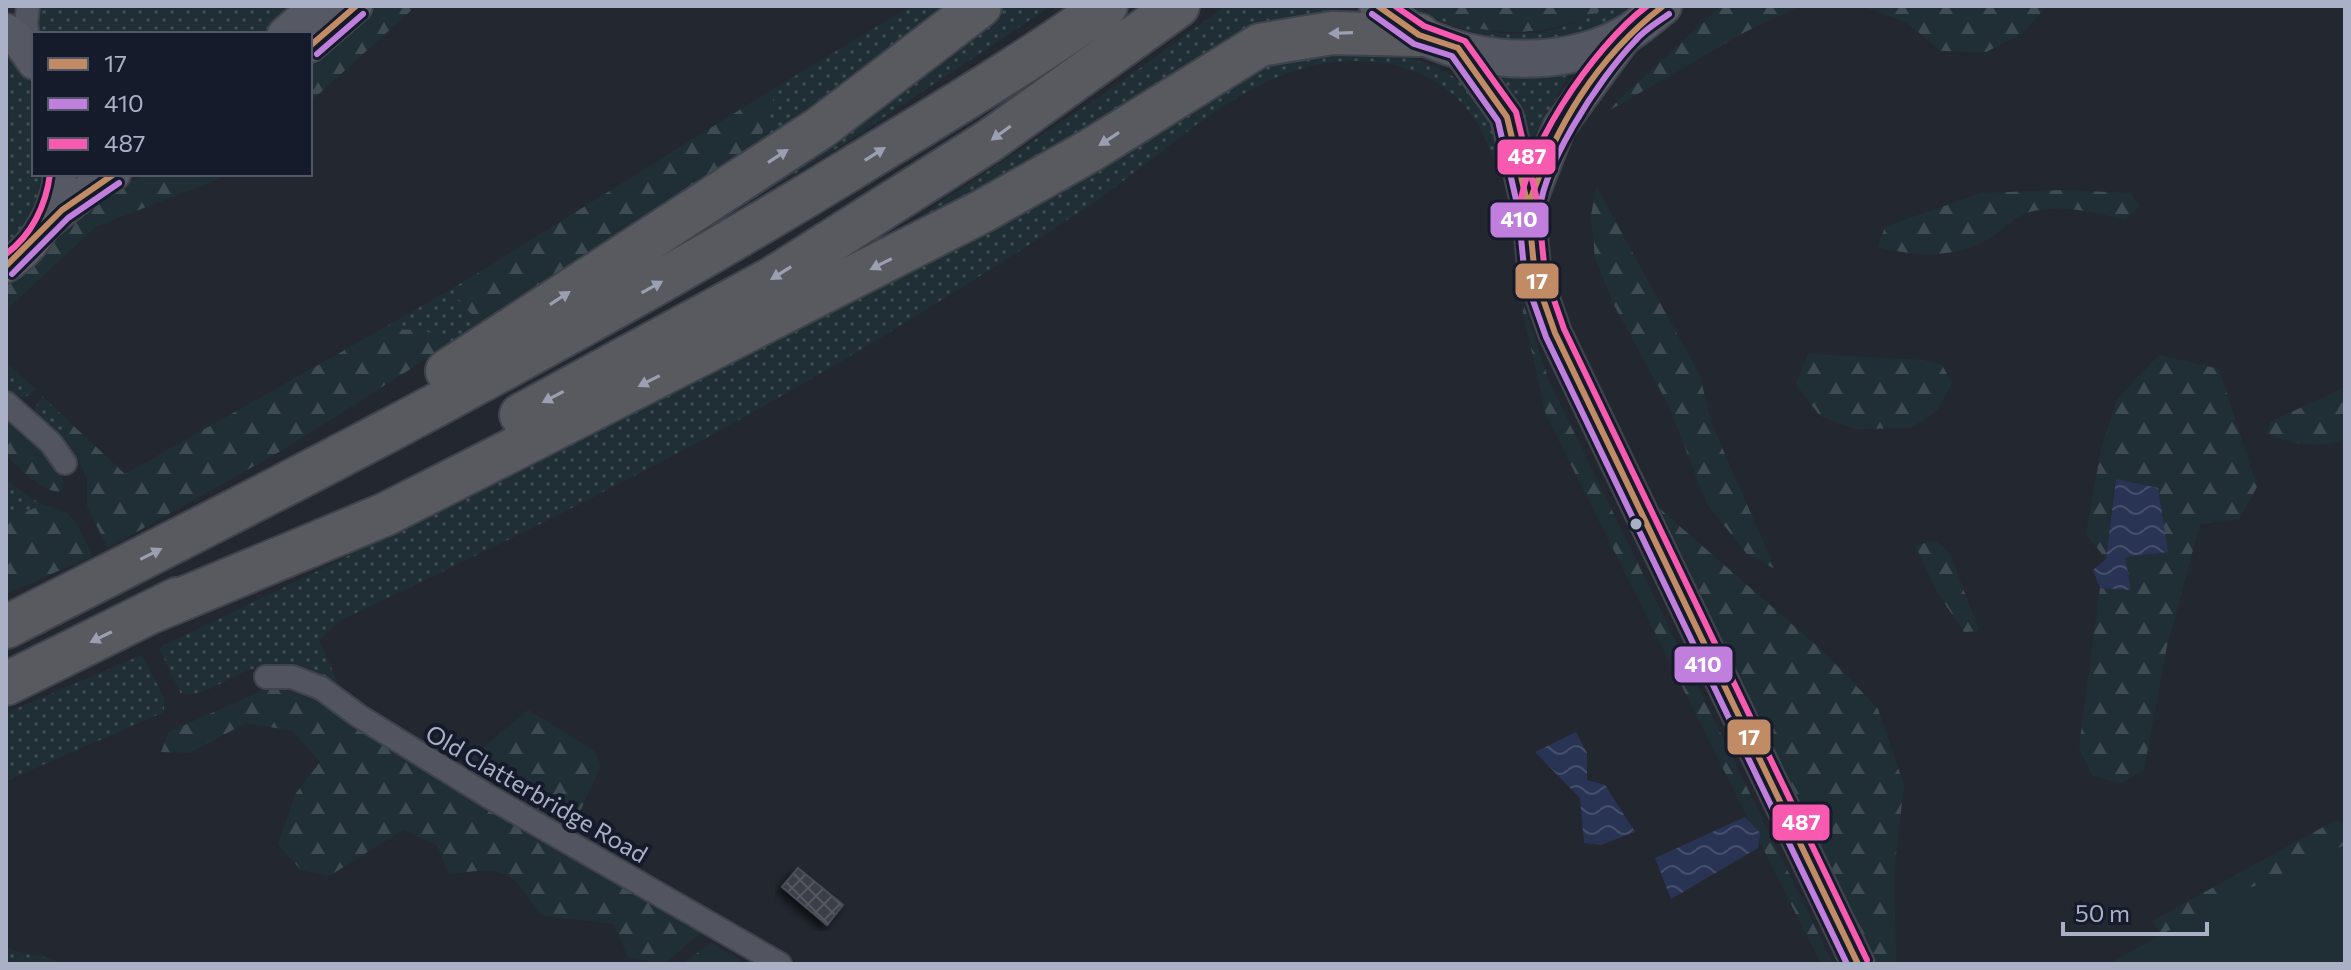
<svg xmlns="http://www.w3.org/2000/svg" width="2351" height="970" font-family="Commissioner,sans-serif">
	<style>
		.grass { fill: url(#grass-dots) }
		.forest { fill: url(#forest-firs) }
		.park { fill: #202f36 }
		.water { fill: url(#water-waves) }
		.building { fill: url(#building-cross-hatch); stroke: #4a4e58; stroke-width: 2; filter: url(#shadow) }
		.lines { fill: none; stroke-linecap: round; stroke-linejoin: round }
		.minor-casing { stroke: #40434b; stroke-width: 26 }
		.secondary-casing { stroke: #40434b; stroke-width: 36 }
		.primary-casing { stroke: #40444e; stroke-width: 40 }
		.motorway-casing { stroke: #3f434c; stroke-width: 46 }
		.minor { stroke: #525560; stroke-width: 22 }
		.secondary { stroke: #565964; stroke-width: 32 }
		.primary { stroke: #545761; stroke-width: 36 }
		.motorway { stroke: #585a5f; stroke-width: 42 }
		.bus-1-casing { stroke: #161b2b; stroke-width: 12 }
		.bus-2-casing { stroke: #161b2b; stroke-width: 12 }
		.bus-3-casing { stroke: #161b2b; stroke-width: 12 }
		.bus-1 { stroke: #c18c65; stroke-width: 6 }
		.bus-2 { stroke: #c07fdc; stroke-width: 6 }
		.bus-3 { stroke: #f75aaf; stroke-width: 6 }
		.oneway { fill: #9a9fb1 }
		.bus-dot { fill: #aab0c5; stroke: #161b2b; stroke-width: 3 }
		.labels { text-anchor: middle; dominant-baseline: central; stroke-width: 8; stroke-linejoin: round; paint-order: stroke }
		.street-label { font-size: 24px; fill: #aab0c5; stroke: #161b2b }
		.line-badge { stroke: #161b2b; stroke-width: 3 }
		.badge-label { font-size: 22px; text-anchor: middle; font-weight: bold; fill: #fff }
	</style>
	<defs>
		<pattern id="grass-dots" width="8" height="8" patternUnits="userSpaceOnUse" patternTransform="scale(2)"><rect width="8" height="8" fill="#202f36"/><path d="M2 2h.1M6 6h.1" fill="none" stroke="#3e4b52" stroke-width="1.8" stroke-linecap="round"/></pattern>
		<pattern id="forest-firs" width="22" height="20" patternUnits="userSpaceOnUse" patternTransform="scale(2)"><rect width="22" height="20" fill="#202f36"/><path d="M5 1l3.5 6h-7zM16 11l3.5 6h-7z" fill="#3e4b52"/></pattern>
		<pattern id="water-waves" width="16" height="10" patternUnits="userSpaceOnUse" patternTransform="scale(2)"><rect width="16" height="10" fill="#293455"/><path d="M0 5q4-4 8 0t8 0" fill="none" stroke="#454f6c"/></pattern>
		<pattern id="building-cross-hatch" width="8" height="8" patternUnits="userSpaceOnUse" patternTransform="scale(2)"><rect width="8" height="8" fill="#3a3e47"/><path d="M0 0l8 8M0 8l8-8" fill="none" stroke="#545760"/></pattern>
		<filter id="shadow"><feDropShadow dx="-5" dy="5" stdDeviation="4" flood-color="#0009"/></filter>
	</defs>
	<rect width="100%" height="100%" fill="#232730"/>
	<path class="grass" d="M37,6h262l-31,28h-229l-4,-22z
		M911,6h36l-191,140 13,-28 6,-30z
		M1003,6h48l-212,141 -116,71 -6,-4z
		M1226,6h112l-1,13 -410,208 -8,-10 195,-130z
		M1412,6l60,21 32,7 36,-1 32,-9 37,-18h34c-80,43 -152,45 -231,0z
		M6,45c37,42 28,76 28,129h15c-5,30 -21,54 -43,73v-63l4,-21z
		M1287,50c68,2 166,-8 201,68 8,17 8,42 12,61 -7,-19 -13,-41 -24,-58 -36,-55 -101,-69 -164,-55 -81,19 -148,88 -215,134 -68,46 -139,90 -209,133 -176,108 -362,200 -549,288l-20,19 20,45c-27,-11 -58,-25 -87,-16 -26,8 -43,27 -71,25l-22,-46 167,-81 355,-182z
		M1576,67l-15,20 -28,59 -6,2 -33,-76z
		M465,281l-7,17 22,27 -30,19 -26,-14 -42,-1z
		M6,362l29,27 -10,9 -19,-9z
		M42,396l22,21 -4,22 -26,-29z
		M6,481l36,24 -36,15z
		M142,655l22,43v14l-158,69v-68z
		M6,946c16,12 38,6 55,18h-55z"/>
	<path class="forest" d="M379,6h37l-106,96v-35z
		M1419,6h190c-61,34 -128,35 -190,0z
		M1721,6h79l-55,26 -140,81z
		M1861,6h186l-25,28 -36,18 -45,-1 -35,-29z
		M775,88l-6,30 -13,29 -276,178 -22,-27 7,-17z
		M148,174h83l-136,53 -89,83v-28l35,-25 54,-61z
		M1596,186l104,190 11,46 64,147 -28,-15 -40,-50 -39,-100 -53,-97 -20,-49 -4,-42z
		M2064,190l67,3 8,13 -14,13c-31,-6 -60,-15 -91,-8 -17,3 -33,20 -47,29 -33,19 -74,16 -109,7l7,-20 96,-34z
		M1516,281l33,100 284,583h-12l-275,-549z
		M382,329l42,1 26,14 -171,108 -171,96 -21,-42v-27l-8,-19 -19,-21 4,-22 61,57z
		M1808,354l115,6 19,5 10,18 -15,27 -26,18 -56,1 -35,-13 -24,-32z
		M2159,355l60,14 38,118 -18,32 -39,5 -33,122 -23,123 -22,14 -29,-7 -14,-28 21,-160 31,2 -6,-33 42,-5 -9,-64 -43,-9 -9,80 -20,-25 15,-84 16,-50z
		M2345,387v52c-26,9 -52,7 -77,-6l2,-11z
		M6,418c17,15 63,46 56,73 -20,4 -42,-24 -56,-36z
		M42,505c36,6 35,21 50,51l-86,38v-74z
		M1660,509l165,144 53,56 26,76 -10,87 2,92h-19z
		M1936,541l14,13 29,77 -15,1 -27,-40 -22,-47z
		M270,687l42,9 391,235 -39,33 -36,-7 -14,-33 -74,-9c-29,-48 -36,-48 -91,-41l-12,-29 -34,-15 -74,46 -28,-6 -23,-26 18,-51 24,-31 -27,-31 -47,-8 -57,30 -28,-1 8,-20z
		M528,710l66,41 7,15 -30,65 -104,-69z
		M2336,820l9,2v53l-184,60 -9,-14z
		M711,943l36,21h-65z"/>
	<path class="park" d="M2345,845v119h-237l118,-65z"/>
	<path class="water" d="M2116,479l42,9 10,64 -43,5 6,33 -31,-2 -7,-18 13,-11z
		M1576,732l11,21v27l18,5 30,47 -34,13 -17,-2 -4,-45 -45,-46z
		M1745,817l15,16 -2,15 -87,51 -16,-41z"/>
	<path class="building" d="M798,868l45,37 -16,20 -45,-38z"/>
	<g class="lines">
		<g class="minor-casing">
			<path id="minor" d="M28,6l-2,18 5,28
				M6,403l45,40 14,20
				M266,677h26l29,11 38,28 129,80 292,168"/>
		</g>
		<g class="secondary-casing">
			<path id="secondary" d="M6,30l10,7 18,26
				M284,34l32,-28
				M310,46l46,-40
				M1458,48l49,69 21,89 7,70 20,57 303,631
				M1528,206l31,-79 69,-94
				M46,224l49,-40 19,-10
				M6,266c30,-18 52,-57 54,-92"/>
		</g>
		<g class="primary-casing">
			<path id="primary" d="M1378,6c62,58 177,70 250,27 13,-8 24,-18 35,-27"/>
		</g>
		<g class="motorway-casing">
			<path id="motorway" d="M447,371l373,-243 160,-122
				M521,415l252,-137 216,-137 189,-135
				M151,612l235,-98 597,-303 108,-61 169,-105 72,-12 87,2
				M6,627c286,-144 570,-290 843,-457 86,-53 175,-105 257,-164
				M6,684l171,-85"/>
		</g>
		<use href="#minor" class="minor"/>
		<use href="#secondary" class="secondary"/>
		<use href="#primary" class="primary"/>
		<use href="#motorway" class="motorway"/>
		<g class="bus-1-casing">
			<path id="bus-1" d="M1378,6l41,29 39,13
				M310,46l46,-40
				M1458,48l49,69 21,89 7,70 20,57 303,631
				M1528,206c28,-80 67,-147 135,-200
				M6,266l56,-56 52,-36"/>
		</g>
		<g class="bus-2-casing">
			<path id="bus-2" d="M1372,14l42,30 38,12 46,65 20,87 7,70 21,59 301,627
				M317,54l46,-40
				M1539,223c-3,-50 61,-146 96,-182 9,-11 23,-19 34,-27
				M12,274l56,-56 51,-35"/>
		</g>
		<g class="bus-3-casing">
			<path id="bus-3" d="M1395,6l29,20 41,15 51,71 22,92 7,70 19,55 303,631
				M1519,225c-4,-67 76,-180 128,-219
				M6,254c26,-19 40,-49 44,-80"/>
		</g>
		<use href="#bus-1" class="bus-1"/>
		<use href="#bus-2" class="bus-2"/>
		<use href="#bus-3" class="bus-3"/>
	</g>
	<defs><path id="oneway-solid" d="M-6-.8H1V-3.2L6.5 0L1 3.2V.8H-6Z" transform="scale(2)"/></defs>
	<g class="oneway">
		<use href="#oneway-solid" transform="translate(1341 33) rotate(178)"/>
		<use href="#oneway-solid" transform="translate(1001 133) rotate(144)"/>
		<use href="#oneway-solid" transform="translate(1109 139) rotate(147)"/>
		<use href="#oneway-solid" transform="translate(875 154) rotate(-32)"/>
		<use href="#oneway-solid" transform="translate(778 156) rotate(-33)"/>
		<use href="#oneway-solid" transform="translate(881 264) rotate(153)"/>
		<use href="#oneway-solid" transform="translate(781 273) rotate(148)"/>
		<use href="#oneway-solid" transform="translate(652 287) rotate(-29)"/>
		<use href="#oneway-solid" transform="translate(560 298) rotate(-33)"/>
		<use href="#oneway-solid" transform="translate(649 381) rotate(153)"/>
		<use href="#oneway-solid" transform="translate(553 397) rotate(152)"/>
		<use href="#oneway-solid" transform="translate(151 554) rotate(-27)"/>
		<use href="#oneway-solid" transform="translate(101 637) rotate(154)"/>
	</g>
	<circle class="bus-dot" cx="1636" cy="524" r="7"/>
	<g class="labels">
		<g class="street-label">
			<text transform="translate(537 793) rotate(30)">Old Clatterbridge Road</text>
		</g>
	</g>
	<g class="line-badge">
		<rect x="1496" y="138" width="61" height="38" rx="8" fill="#f75aaf"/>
		<rect x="1489" y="201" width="61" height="38" rx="8" fill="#c07fdc"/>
		<rect x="1514" y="262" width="46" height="38" rx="8" fill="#c18c65"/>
		<rect x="1673" y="645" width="61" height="39" rx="8" fill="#c07fdc"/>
		<rect x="1726" y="718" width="46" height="38" rx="8" fill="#c18c65"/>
		<rect x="1771" y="803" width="60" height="39" rx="8" fill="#f75aaf"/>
	</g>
	<g class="badge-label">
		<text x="1527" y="164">487</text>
		<text x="1519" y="227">410</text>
		<text x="1537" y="289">17</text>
		<text x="1703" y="672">410</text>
		<text x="1749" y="745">17</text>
		<text x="1801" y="830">487</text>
	</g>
	<rect width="2351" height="970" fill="none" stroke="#aab0c5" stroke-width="16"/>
	<rect x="32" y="32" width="280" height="144" fill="#161b2b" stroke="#515769" stroke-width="2"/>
	<rect x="48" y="58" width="40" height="12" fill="#c18c65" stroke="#515769" stroke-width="2"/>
	<text x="104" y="72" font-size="24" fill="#aab0c5">17</text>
	<rect x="48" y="98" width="40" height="12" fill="#c07fdc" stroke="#515769" stroke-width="2"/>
	<text x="104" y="112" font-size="24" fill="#aab0c5">410</text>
	<rect x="48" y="138" width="40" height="12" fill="#f75aaf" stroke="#515769" stroke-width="2"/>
	<text x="104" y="152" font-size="24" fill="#aab0c5">487</text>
	<path d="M2063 922v12h144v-12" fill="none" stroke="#aab0c5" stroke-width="4"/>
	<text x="2075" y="922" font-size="24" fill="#aab0c5" stroke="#161b2b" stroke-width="6" paint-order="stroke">50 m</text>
</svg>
